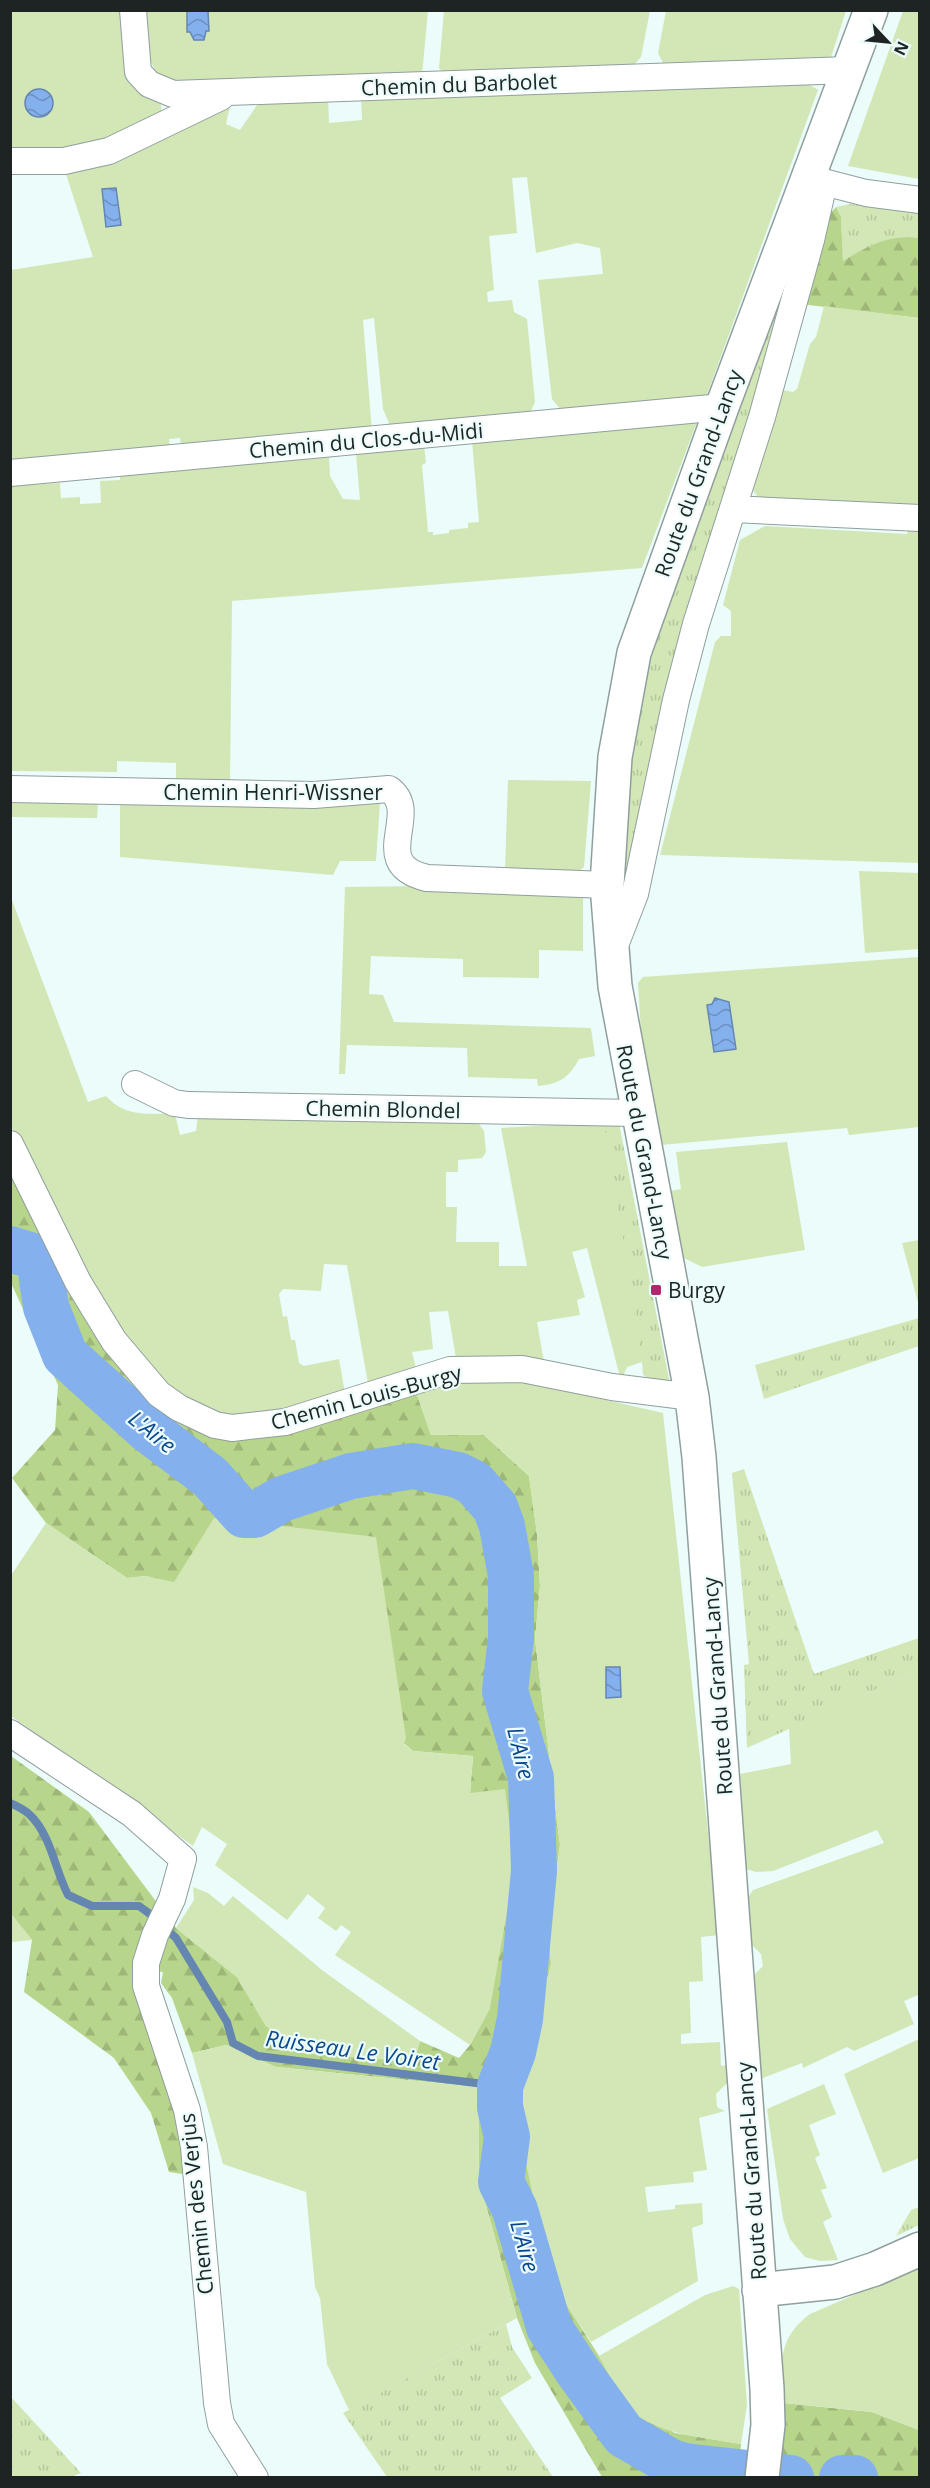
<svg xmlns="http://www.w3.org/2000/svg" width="930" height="2488" font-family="'Open Sans',sans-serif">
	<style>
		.grass { fill: url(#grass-tufts) }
		.forest { fill: url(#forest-firs) }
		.green { fill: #d2e7b5 }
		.water { fill: url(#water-waves); stroke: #6586b1; stroke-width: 1.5 }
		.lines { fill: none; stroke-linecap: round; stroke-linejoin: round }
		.stream { stroke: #6586b1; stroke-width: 8 }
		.river { stroke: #84b0ee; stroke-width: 46 }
		.minor-casing { stroke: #8f9f9e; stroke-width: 28 }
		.tertiary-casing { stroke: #8f9f9e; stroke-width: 36 }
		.minor { stroke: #fff; stroke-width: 26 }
		.tertiary { stroke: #fff; stroke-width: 33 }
		.poi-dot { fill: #ae286d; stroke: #ebfcfb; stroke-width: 2 }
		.labels { text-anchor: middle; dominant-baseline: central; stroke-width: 4.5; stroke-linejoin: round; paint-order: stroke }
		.street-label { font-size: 21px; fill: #1d2423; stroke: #ebfcfb }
		.poi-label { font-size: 21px; fill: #1d2423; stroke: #ebfcfb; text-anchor: start }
		.water-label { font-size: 22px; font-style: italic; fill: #0a478e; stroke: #ebfcfb }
	</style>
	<defs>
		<pattern id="grass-tufts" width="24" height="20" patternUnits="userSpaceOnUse" patternTransform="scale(1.5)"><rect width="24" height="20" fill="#d2e7b5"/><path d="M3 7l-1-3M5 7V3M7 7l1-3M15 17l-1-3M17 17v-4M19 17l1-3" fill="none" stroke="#b4c69b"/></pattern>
		<pattern id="forest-firs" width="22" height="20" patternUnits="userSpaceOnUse" patternTransform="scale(1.5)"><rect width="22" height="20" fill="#b8d58c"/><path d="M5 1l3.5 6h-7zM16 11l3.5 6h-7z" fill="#9eb778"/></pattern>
		<pattern id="water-waves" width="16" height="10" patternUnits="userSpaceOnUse" patternTransform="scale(1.5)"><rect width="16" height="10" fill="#84b0ee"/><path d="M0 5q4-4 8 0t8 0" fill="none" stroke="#6b8fc0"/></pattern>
	</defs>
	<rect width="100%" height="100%" fill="#ebfcfb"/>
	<path class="grass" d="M850,204l69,8v26c-28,-5 -52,9 -76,23l-2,-44 -5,-10z
		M803,232l-172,642 -9,12 4,-94 12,-85 20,-74z
		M569,1117l50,6 51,261 -15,-2 -12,-7 -1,-13z
		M919,1318v28l-155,53 -9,-34z
		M744,1469l70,205 105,-36v32l-172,78 -3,-83 5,-1 -17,-191z
		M919,2207v18l-23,11 15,-26z
		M506,2324l6,23 20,31 -32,20 53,79h-166l-44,-64z
		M10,2397h1l70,76 -10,4h-60z"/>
	<path class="forest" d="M836,207l5,10 2,44c24,-15 48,-28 76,-23v80l-119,-14 27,-87z
		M11,1153l155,254 249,-18 16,46h53l45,41 8,58 3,52 -5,53 25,206 -11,80 2,39 -19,76 5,175 23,79 39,62 28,51 48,26 66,11 -3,33h-136l-67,-114 -18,-45 -38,-138 -1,-93 -202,-20 -50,-22 -34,8 -20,-55 -11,-15 2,-11 -24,-2 38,145 12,60 -20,-3 -18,-59 -37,-55 -90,-66 8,-52 -21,-26v-158l78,56 87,116 61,49 29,49 147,36 7,-21 39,17 11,-13 20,-37 -20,-215 3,-37 -60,-5 -164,-140 -103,-35 -19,2 -81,-55 -34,-45 43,-48 3,-45 -47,-102z
		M784,2403l88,9 47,18v47l-143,1z"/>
	<path class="green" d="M10,11h112l6,63 33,30 1,14 -58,27 -38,7h-55z
		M144,11h284l-6,64 -241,9 -23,-9 -10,-18z
		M444,11h206l-9,46 -8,9 -100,2 -88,7 -6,-7z
		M666,11v-1l180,1 -15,46 -168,6 -5,-10z
		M903,11h16v168l-71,-13z
		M805,82l13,8 -113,310 -134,13 -11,-4 -8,-10 -14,-119 65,-6 -3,-26 -23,-5 -41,10 -9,-76 -15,1 5,55 -28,3 5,54 -7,2 1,10 24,-2 2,12 13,7 8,83 -5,11 -138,17 -9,-21 -9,-91 -11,2 9,112 -190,19 -2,-13 -11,1 1,12 -159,14v-195l82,-13 -29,-89 42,-5 124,-57 -4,18 14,6 20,-29 68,-5 1,27 33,-3 -1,-24z
		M824,306l95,12v189l-145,-7 -17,-4 -4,-6 30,-100 10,2 4,-3 13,-45 6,-7z
		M697,422l-55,146 -410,33 -2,181 -54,-1v-18l-59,-2v11l-106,-1v-285l49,-3 1,15 19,-1v7l21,-1 -1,-22 20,-1v-8l205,-20 4,4 1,20 13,23 17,1 -4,-46 68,-8 2,17 -4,2 6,67h5v3l16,-2v-3l19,-2v-5l11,-1 -7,-81z
		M765,526l142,8 2,-8h10v337l-259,-8 55,-213 6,-6h10v-25l-8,-6 17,-65z
		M508,780l83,1 -7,86 -12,9 -67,-6z
		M10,801l88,1 -1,16 -86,-1z
		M120,802h260l-4,59h-36l-7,14 -213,-18z
		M859,871l60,2v76l-54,4z
		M427,886l156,9v56l-44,-1v28l-76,-1v-18l-92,-3 -2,38 14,1 11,27 197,6 4,28 -16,3c-10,19 -20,25 -41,27l-1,-7 -69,-2 -1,-29 -120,-3 -2,29h-6l6,-187z
		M10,895l78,207 18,-6c20,22 42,17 69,18l5,21 16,-4 2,-16 279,6 7,10 2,21 -4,6 -24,2v12h-12v35h11l-1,35h43v24h28l-26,-138 92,-5 14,10 35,229 -15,5 -6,14 -34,-133 -15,4 13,45 -8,3 3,15 -43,7 7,40 -87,2 -9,-53 -19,1 4,37 -21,3 5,21 -48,16 -22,-124 -23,-1 -3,27 -38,-2 -4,5 4,23 4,-1 4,24h4l4,23 5,3 35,-7 6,34c-34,10 -85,27 -121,26 -7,0 -17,-8 -24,-11 -84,-41 -142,-188 -181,-269l-8,-12z
		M919,957v170l-70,8 -2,-7 -186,17 -19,-97 -4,-65 5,-6z
		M787,1142l18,108 -103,17 -18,-9 -14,-67 11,-2 -5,-37z
		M919,1240h1l-1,66 -17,-63z
		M459,1376l56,3 148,34 56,522 -18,2 2,44 -14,1 2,51 -10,1v10l39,-2 1,24 7,-1v17l-12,12 1,13 8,4 -26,7 8,52 -14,2 1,10 -49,5 3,25 27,-3v-4l27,-2 1,21 -11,4 6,53 -107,61 -31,-48 -23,-79 -20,-94 15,-81 19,-76 -2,-39 11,-80 -25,-206 5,-53 -3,-52 -8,-58 -45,-41h-53l-16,-46z
		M214,1518l162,19 30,201 -2,6 9,7 60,5 -3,37 35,-4 10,78 -25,141 -20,37 -135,-90 16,-23 -10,-7 -5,6 -18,-13 7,-10 -17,-14 -21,26 -72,-55 12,-21 -25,-17 -9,19 -182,-130 -1,-139 36,-54 81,55 19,-2 28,6z
		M919,1670l1,327 -2,-2 -14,6 10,23 -60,27 -7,-4 -44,21 -1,-5 -42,16 -8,-102 11,-11 -2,-12 -10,-10 -4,-45 6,-9 131,-47 -7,-13 -104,41 -17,1 -10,-3 -6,-95 51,-10 -2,-36z
		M193,1887l15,6 16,13 9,-10 89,74 98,71 -6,21 -113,-9 -35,-27 -29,-49 -61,-49 18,-28z
		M11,1914l21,26 -21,2z
		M919,2039v119l-36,15 -39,-99z
		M226,2045l50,22 202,20 1,93 38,138 -168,92 -22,-46 -7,-66 -5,-11 -9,-95 -83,-28 -31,-111z
		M824,2084l12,30 -27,11 11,30 -5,3 12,30 -6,2 11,27 -9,5 15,38 -18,1 -15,-4 -15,-18 -7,-20 -16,-110z
		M919,2267v163l-47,-18 -88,-9c-3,-39 -8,-63 26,-89z
		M733,2286l6,3 8,116 -6,39c-33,-6 -95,-10 -115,-40 -11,-14 -18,-32 -27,-48l106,-61z"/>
	<path class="water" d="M187,11h21l1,20h-3l-2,9h-10l-4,-8h-3z
		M25 103a14 14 0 1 1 28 0a14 14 0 1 1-28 0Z
		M116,188l5,37 -15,2 -4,-38z
		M715,998l14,4 7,47 -22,3 -7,-47 5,-1z
		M606,1667h14l1,30 -15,1z"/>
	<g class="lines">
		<path class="stream" d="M10,1803c7,3 15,7 20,12 21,20 25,55 38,80l24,11h47l11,8 26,24 51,84 6,21 25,13 242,30"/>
		<path class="river" d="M10,1249l29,9 7,49 19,48 83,75 62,47 34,38h11l27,-16 69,-23 62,-10 45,9 16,8 21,24 7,19 9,50v62l-6,53 26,87 3,93 -14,148 -7,33 -13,34v21l7,30 -6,45 14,28 34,117 28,43 47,65 45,26 15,5 107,12
			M842,2478h13"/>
		<g class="minor-casing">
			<path id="minor" d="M133,10l5,62 11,12 24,10 676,-24
				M10,161h54l45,-10 112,-54
				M808,178l58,15 54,7
				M10,473l712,-66
				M733,509l187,9
				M10,789l304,6 75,-6c34,24 -23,75 38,89l180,7
				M614,948l21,-54 41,-194 20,-76 66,-207 49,-177 13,-57
				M135,1084l39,19 14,2 449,8
				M10,1144l68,138 36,59 45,53 20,14 36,17 17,3 53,-6 165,-52 72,-1 90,18 80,10
				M10,1733l122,81 51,45 -11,40 -17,36 -9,28v23l41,124 7,37 23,256 4,21 34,54"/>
		</g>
		<g class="tertiary-casing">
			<path id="tertiary" d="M759,2290l76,-8 40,-13 45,-20
				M762,2478l6,-53 -1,-36 -68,-932 -7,-60 -77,-411 -8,-101 8,-128 19,-104 88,-246 149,-397"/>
		</g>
		<use href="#minor" class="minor"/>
		<use href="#tertiary" class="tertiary"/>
	</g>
	<rect class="poi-dot" x="650" y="1284" width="12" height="12" rx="3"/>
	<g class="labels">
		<g class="street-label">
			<text transform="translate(459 84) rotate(-2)">Chemin du Barbolet</text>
			<text transform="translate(366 440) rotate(-5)">Chemin du Clos-du-Midi</text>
			<text transform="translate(698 473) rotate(-70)">Route du Grand-Lancy</text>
			<text x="273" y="792">Chemin Henri-Wissner</text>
			<text transform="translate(383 1109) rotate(1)">Chemin Blondel</text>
			<text transform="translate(645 1152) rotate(79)">Route du Grand-Lancy</text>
			<text transform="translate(366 1397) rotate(-15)">Chemin Louis-Burgy</text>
			<text transform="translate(717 1686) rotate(-94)">Route du Grand-Lancy</text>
			<text transform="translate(751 2171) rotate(-94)">Route du Grand-Lancy</text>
			<text transform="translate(196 2204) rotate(-96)">Chemin des Verjus</text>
		</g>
		<g class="poi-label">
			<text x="668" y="1290">Burgy</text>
		</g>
		<g class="water-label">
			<text transform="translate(153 1431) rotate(39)">L'Aire</text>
			<text transform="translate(522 1753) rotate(76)">L'Aire</text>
			<text transform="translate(353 2049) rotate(8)">Ruisseau Le Voiret</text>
			<text transform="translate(526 2246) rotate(74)">L'Aire</text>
		</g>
	</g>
	<rect width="930" height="2488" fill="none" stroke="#1d2423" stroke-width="24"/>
	<g transform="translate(888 42) rotate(116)" stroke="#ebfcfb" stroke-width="4.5" paint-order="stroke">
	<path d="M0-4.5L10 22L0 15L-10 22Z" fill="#1d2423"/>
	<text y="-9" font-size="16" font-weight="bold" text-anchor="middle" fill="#1d2423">N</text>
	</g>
</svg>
